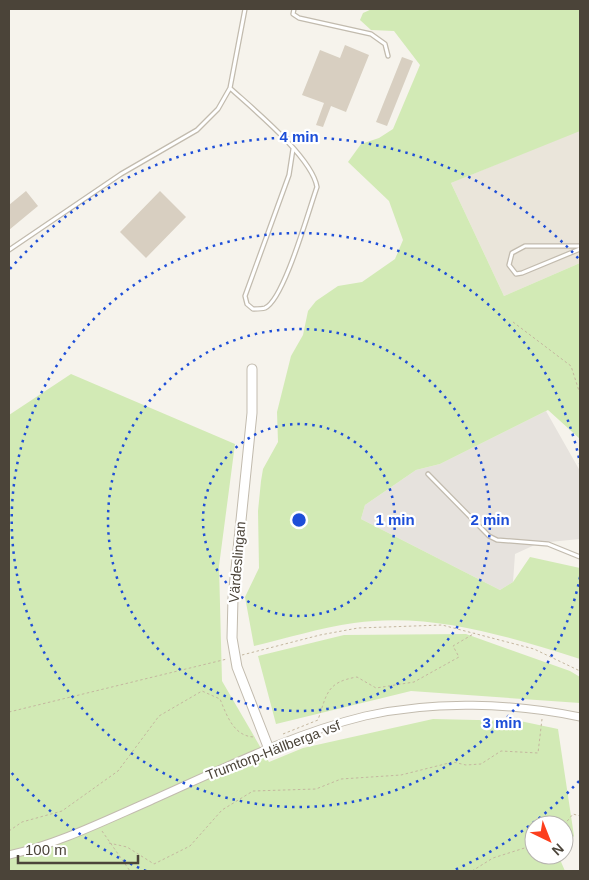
<svg xmlns="http://www.w3.org/2000/svg" width="589" height="880" font-family="Helvetica,sans-serif">
	<style>
		.residential { fill: #eae5da }
		.industrial { fill: #e6e2dd }
		.green { fill: #d2eab5 }
		.building { fill: #d8cfc1 }
		.lines { fill: none; stroke-linecap: round; stroke-linejoin: round }
		.service-casing { stroke: #c2bbae; stroke-width: 5.5 }
		.minor-casing { stroke: #c2bbae; stroke-width: 9 }
		.tertiary-casing { stroke: #c2bbae; stroke-width: 11 }
		.path { stroke: #c4b79f; stroke-width: 1; stroke-dasharray: 2.5 2.5; stroke-linecap: butt }
		.service { stroke: #fff; stroke-width: 3 }
		.minor { stroke: #fff; stroke-width: 7 }
		.tertiary { stroke: #fff; stroke-width: 9 }
		.ring { fill: none; stroke: #1d4ed8; stroke-width: 2.5; stroke-dasharray: 2.5 5 }
		.labels { text-anchor: middle; dominant-baseline: central; stroke-width: 4.5; stroke-linejoin: round; paint-order: stroke }
		.street-label { font-size: 14px; fill: #4b4439; stroke: #fff }
		.centre { fill: #1d4ed8; stroke: #fff; stroke-width: 2.5 }
		.ring-label { font-size: 15px; text-anchor: middle; font-weight: bold; fill: #1d4ed8; stroke: #fff; stroke-width: 4.5; stroke-linejoin: round; paint-order: stroke }
	</style>
	<rect width="100%" height="100%" fill="#f6f3ec"/>
	<path class="residential" d="M580,130v133l-76,33 -53,-113z"/>
	<path class="industrial" d="M546,411l34,60v68l-41,4 -24,11 -2,28 -13,8 -139,-71 4,-14 51,-35 24,-6z"/>
	<path class="green" d="M372,9h208v122l-129,52 53,113 76,-33v176l-32,-29 -108,54 -24,6 -51,35 -4,14 139,71 13,-8 17,-25 50,11v91c-74,-23 -148,-47 -226,-36 -34,5 -67,15 -100,23l-9,-49 14,-29 -1,-57 3,-30 2,-12 15,-27 -1,-30 14,-56 12,-21 5,-24 8,-10 22,-15 24,-4 33,-23 8,-19 -14,-39 -41,-39 13,-18 18,-6 14,-9 27,-64 -26,-34 -23,-1 -11,-10 3,-7z
		M71,374l164,70 -16,122 3,115 47,81 34,-14 130,-29 87,2 38,8 16,107 -10,10v-21h-30v30h24l7,16h-556v-456z
		M466,634l104,37 10,6v26l-169,-12 -135,33 -18,-68 86,-21z"/>
	<path class="building" d="M345,45l24,10 -23,57 -15,-6 -8,21 -7,-2 8,-22 -22,-8 18,-45 20,8z
		M402,57l11,4 -26,65 -11,-4z
		M26,191l12,15 -29,24v-25z
		M160,191l26,26 -40,41 -26,-26z"/>
	<g class="lines">
		<g class="service-casing">
			<path id="service" d="M294,9l-1,5 6,4 72,16 14,10 3,12
				M230,88c23,21 82,69 87,99 -8,22 -33,113 -52,121 -3,1 -8,1 -12,1l-6,-5 -2,-8 44,-121 4,-26
				M580,246h-55l-13,7 -3,12 7,9 6,-1 58,-24
				M9,250l112,-76 76,-44 21,-21 12,-21 15,-79
				M428,474l61,62 8,4 51,4 32,13"/>
		</g>
		<g class="minor-casing">
			<path id="minor" d="M9,855c49,-11 95,-34 141,-54 70,-31 141,-67 215,-85 70,-16 146,-13 215,1"/>
		</g>
		<g class="tertiary-casing">
			<path id="tertiary" d="M252,369v44l-19,185 -1,40 5,29 32,82"/>
		</g>
		<path class="path" d="M513,322l58,44 9,28
			M242,655l78,-20 38,-7 84,-3 92,24 46,22
			M9,712l218,-53
			M283,734l35,-14c9,-27 9,-38 39,-43l19,11 38,-6 45,-25 -6,-11 22,-13
			M564,825l9,-11 7,2
			M9,831l13,-9 40,-11 56,-40 41,-55 43,-25 18,8c7,17 14,38 35,38
			M102,831l28,40
			M109,843l18,4 27,17 36,-18 32,-36 31,-19 63,-2 25,-10 60,-4 52,-13 13,3 15,-1 20,-13 37,2 4,-34
			M472,871l21,-13 41,-13"/>
		<use href="#service" class="service"/>
		<use href="#minor" class="minor"/>
		<use href="#tertiary" class="tertiary"/>
	</g>
	<g class="ring">
		<circle cx="299" cy="520" r="96"/>
		<circle cx="299" cy="520" r="191"/>
		<path d="M580 577A287 287 0 1 1 580 463"/>
		<path d="M579 781A383 383 0 0 1 452 871M146 871A383 383 0 0 1 10 771M10 269A383 383 0 0 1 579 259"/>
	</g>
	<g class="labels">
		<g class="street-label">
			<text transform="translate(237 562) rotate(-85)">Värdeslingan</text>
			<text transform="translate(273 750) rotate(-21)">Trumtorp-Hällberga vsf</text>
		</g>
	</g>
	<circle cx="299" cy="520" r="8" class="centre"/>
	<g class="ring-label">
		<text x="299" y="142">4 min</text>
		<text x="395" y="525">1 min</text>
		<text x="490" y="525">2 min</text>
		<text x="502" y="728">3 min</text>
	</g>
	<rect width="589" height="880" fill="none" stroke="#4b4439" stroke-width="20"/>
	<g transform="translate(549 840) rotate(137)"><circle r="24" fill="#ffffff" stroke="#b7b4b0"/>
	<path d="M0-4L9 19L0 12L-9 19Z" fill="#fc3f1d"/>
	<text y="-8" font-size="14" font-weight="bold" text-anchor="middle" fill="#4b4439">N</text>
	</g>
	<path d="M18 855v8h120v-8" fill="none" stroke="#4b4439" stroke-width="2.5"/>
	<text x="25" y="855" font-size="15" fill="#4b4439" stroke="#ffffff" stroke-width="4" paint-order="stroke">100 m</text>
</svg>
